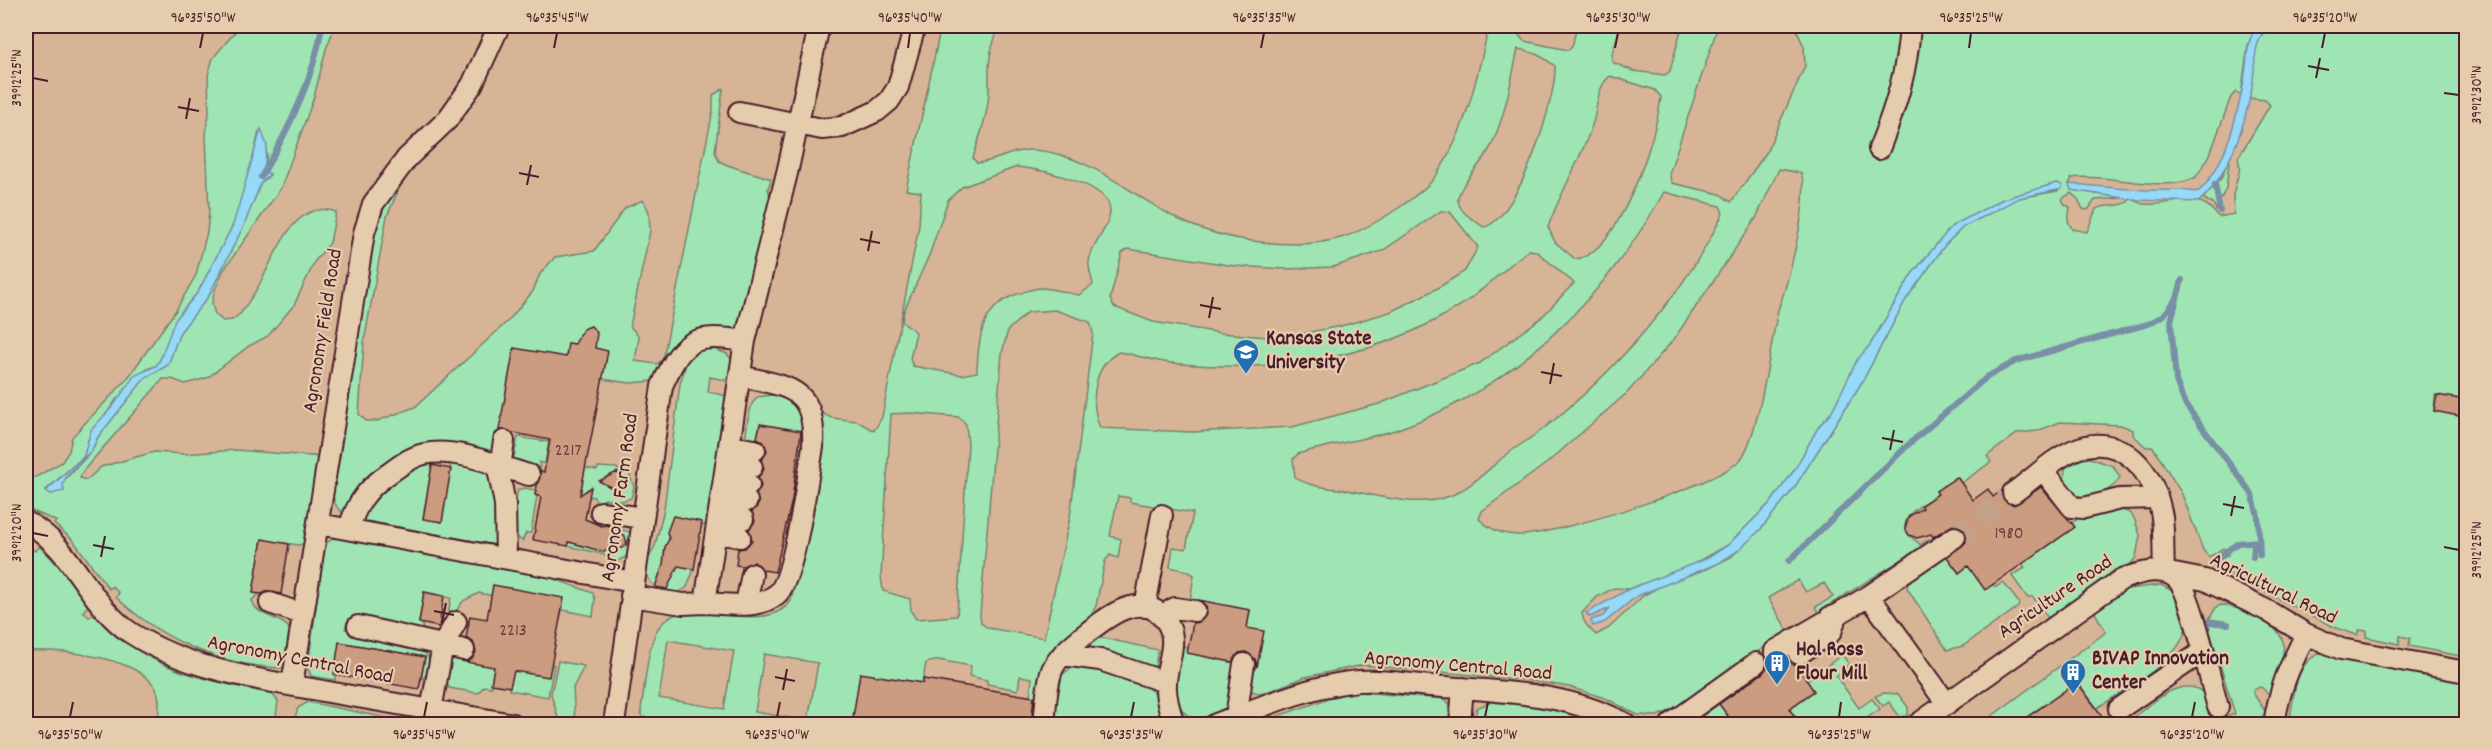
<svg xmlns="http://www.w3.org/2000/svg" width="2492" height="750" font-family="Dekko,sans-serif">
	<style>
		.built { fill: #d7b496 }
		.green { fill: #9fe5b3; stroke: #74826f; stroke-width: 1.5; fill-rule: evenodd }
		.water { fill: #96daf8; stroke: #788fa6; stroke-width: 1.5 }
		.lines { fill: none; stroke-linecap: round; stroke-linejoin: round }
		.stream { stroke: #788fa6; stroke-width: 6 }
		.building { fill: #cb9c80; stroke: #4a1f2b; stroke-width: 1.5 }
		.minor-tunnel { stroke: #c3a18a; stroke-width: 20; stroke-dasharray: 20 10; stroke-linecap: butt }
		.minor-casing { stroke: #4a1f2b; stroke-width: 24 }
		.minor { stroke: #e5ccad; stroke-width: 20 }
		.ticks { fill: none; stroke: #4a1f2b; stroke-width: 2 }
		.labels { text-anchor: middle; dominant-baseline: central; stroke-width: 4.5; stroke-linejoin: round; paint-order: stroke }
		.number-label { font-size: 18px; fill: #6a3e40 }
		.street-label { font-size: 21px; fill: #4a1f2b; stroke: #e5ccad }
		.poi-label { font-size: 21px; font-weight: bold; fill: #4a1f2b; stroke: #e5ccad; text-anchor: start }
		.neatline { fill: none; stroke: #4a1f2b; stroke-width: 2 }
		.ticks-label { font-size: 15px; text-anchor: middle; fill: #4a1f2b }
	</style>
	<rect width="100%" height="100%" fill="#e1c2a2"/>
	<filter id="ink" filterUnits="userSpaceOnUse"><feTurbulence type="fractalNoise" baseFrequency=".0167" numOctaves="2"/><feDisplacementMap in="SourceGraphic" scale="12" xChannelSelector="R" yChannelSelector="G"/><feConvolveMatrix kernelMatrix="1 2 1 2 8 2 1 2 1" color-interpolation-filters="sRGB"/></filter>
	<g filter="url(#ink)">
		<path class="built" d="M26,26h2440v698h-2440z"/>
		<path class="green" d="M240,26h95l-9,23 -12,48 -33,91 -58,83 -9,21 -2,12 3,10 8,7 9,-1 9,-7c7,-11 15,-21 20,-32 15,-27 34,-84 75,-69l-6,31 -15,18 -21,44 -26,31 -19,10 -42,32 -22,6 -13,-5h-9l-80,92 -3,7 7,2 14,-13 53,-15 30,2 52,-4 87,7 -16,86 -8,2 -37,-5 -9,52 6,2 -7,6c3,16 26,16 36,27l3,7 -5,31 -4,3c-62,-2 -122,-29 -166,-71l3,-4 -7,-7 -3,3 -36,-49 -19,-16 2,-3 -30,-13v-30l10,-1 26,-15 7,-11 3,-14 55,-58 49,-69 20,-35 11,-43 2,-20 -3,-78 3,-20 -1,-39 5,-17zM259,132l8,23 -3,17 6,3 -9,8 -17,42 -36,72 -28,35 -12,33 -23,13 -47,59 -6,14 -41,43 -5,-4 38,-34 4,-16 28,-40 31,-31 9,-3 4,-6 21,-48 17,-20 35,-67 14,-42z
			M941,26h59c-10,21 -12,36 -11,58 1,25 -9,51 -16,74l4,5c19,-1 36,-14 57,-13 55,4 98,46 146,70 43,21 117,32 164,17 22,-8 40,-19 59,-32 9,-7 21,-15 28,-23 34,-43 46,-105 58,-156h31l-2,8 6,7 44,9 4,-3 5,-21h43l-8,28v8l21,9 32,4 5,-4 12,-45h36l-49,148 3,9 48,11 11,8 35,-49 39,-87 -1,-19 -9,-21h462l-9,19 -7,50 -5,-3 -5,5 -22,60 -13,20c-27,17 -90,-4 -124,1l-3,6 3,6 50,8 -27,2 -7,10 -5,-1 -5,-10 -7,-6 -9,6 3,6 5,2 -2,14 4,8 15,3 9,-23c11,-6 26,0 35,-10 6,1 7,4 12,5 22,3 43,-10 62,0 6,3 9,9 14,13l15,-3 -1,-19 7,-27 -2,-10 32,-53 -5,-5 -16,-2 7,-52 11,-20h199v631l-57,-11 1,-8 -10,-2 -1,8 -33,-7 1,-6 -8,-1 -2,5 -21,-7 -116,-59 -1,-8 9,-6 -1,-5 -4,-2 -14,9 -6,-7 -21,-56 -29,-47h-7l-13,-12v-5l-12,-5 -61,-3 -23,9 -19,2 -31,23 4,6 -30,21 -4,-6 -21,14 6,9 -11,-1c-9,5 -31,18 -25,32 3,7 10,8 14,14l9,-6 1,3 -112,70 -3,-5 18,-10 -9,-14 -18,9 -8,-12 -30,18 20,33 -116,79 -15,6 -19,-1 -33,-17 -36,-11 -42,-7 -164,-15 -58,12 -44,17 -12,-4 4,-24h4l-10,-38 3,-18 -52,-10 -2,4 -6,-2 4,-27 -7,-4 -17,-4 3,-20 13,2 7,-36 -63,-11v-4l-12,-2 -8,40 11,3 -3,19 -8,-3 -5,6 -9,45 -7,13 -12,13 -40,92h-6l4,-26 -5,-1 2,-19 -12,-2 -2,14 -31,-6v-4l-18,-4 2,-10 -32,-6 -13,3 -11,61h-7l8,-42 -56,-8 -8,50h-172l-38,-7 -1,-8c4,-22 6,-59 15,-77 26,-49 102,11 135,-31l32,-151 1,-17 -5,-21 13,6 25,3 17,10 8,-14 37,-191 2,-34 -15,-2zM1518,49c14,2 25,7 37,17 2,32 -37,154 -71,161 -9,-6 -24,-14 -26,-26 -2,-11 21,-35 28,-46 17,-27 25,-74 32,-106zM1610,76l45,14 6,7c-4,38 -42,159 -86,162l-20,-17 -7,-15c13,-37 35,-70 46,-108 4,-16 3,-32 16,-43zM1017,167c21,2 92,16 93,43 0,18 -19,34 -21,52 -1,7 3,16 4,23l-14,10c-12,-2 -24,-6 -37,-7 -9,0 -18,4 -27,7 -34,12 -37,45 -38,77l-15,3 -49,-9 -3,-7 6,-27 -14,-10 2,-11 26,-58 18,-53 14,-13zM1779,169l22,4c10,24 -13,110 -23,137 -7,32 -19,128 -38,150 -21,25 -185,75 -220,75 -16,0 -30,-5 -41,-16l3,-8 65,-48 81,-71 46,-53 82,-121zM2057,183l1,8 -39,7 -56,29 -18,18 -40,56 -43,81 -68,106 -34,42 -29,27 -24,12 -41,14 -22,12 -35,33 -13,7c-7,-6 -14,-13 -14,-22l15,-16 17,-9 15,1 56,-20 43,-24 44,-44 23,-32 24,-43 12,-13 26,-52 13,-16 42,-71 40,-48 51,-27zM1664,192l56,14 3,7c-36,79 -112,163 -180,216 -12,9 -25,17 -37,26 -19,15 -36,34 -59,42 -30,10 -65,0 -95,-6 -17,-3 -43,-3 -57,-14l-2,-18 5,-5c32,-10 66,-14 97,-24 118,-40 209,-131 269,-238zM1441,211l9,1 28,35 -13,24 -29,18 -46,23 -49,14 -61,12 -59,-5 -68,-11 -39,-15 -4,-8 12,-46 6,-4 107,17 51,3 47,-2 49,-16zM1529,250l7,1 38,32 -33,35 -61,45 -101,41 -87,23 -100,5 -92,-4c-10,-25 -8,-62 19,-76 17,3 35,9 53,11 99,10 201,-2 286,-56 26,-16 46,-39 71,-57zM1055,310l35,12 3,11 -23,184 -26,121 -56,-10 -7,-5 -1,-8 22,-262 6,-23 20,-18zM2435,395l31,5 -2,16 -30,-5zM910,413l49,4 7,7 2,20 -11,172 -41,3 -5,-8 -1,-12 -27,-8 -2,-15 10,-162zM668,640l66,11 -10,58 -65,-11zM764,654l54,9 -10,58 -53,-9z
			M723,89l-8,63 4,9c17,9 35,11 52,18l-3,10 4,15 -33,125 -8,2 -13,-1 -64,51 -24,2 -28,-4 5,-28 -38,-8 -7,35 2,-21 -50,-9 -18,109 -64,-11 -86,68c-10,-4 -12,-12 -14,-22l39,-249 16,-43 33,-42 -18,24 -15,34 -23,126 -5,72 7,7h11l38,-14 94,-87 24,-29 7,-17 15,-17 39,-6 31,-43 18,-8 6,12 1,19 -20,95 9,11 -4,24 22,3 6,-5 50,-249v-15z
			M2230,156l-4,32 -10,22 -2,-5 -11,-7 19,-21z
			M714,349l13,5 6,7 -3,20 -20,-4 -2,15 20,4 -17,115 -5,13 -5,2v-4l-7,-1 -11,45 11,3 -7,18c-18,15 -40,1 -42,-21l10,-20 9,-37 16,-125 8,-27 12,-7z
			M558,390l-13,74 -6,-2 1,9 -27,-9 5,-25 30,5z
			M780,394l22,11 4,50 -6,-2 4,-22 -44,-7 -4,21 -11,-4 3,-22 4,-15 5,-7z
			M2090,458l23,8 7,11c-7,15 -32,23 -48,23l-8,-12 1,-20 17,-9z
			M454,461l27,9 14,10 9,64 -10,1 -133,-25v-6c25,-28 36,-45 75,-52l-4,4 -9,52 19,4 9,-60z
			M598,467l18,1 13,6 5,13 -3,11 -9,3 -17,-2 -7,5 -4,-7 -16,-2 7,-27 12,2z
			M524,488l12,2 -1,5 2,1 -6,37h-5l-4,8 -8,-7v-28l4,-16z
			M2118,509l10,3 6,6 6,17 -4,22 -5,7 -27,14 -56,40 -15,-21h-6l-15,-21 13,-8 -3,-5 52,-36 -2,-4 13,-9z
			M575,511l11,9 47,13 -4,22 -13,7 -14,-8 -34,-8z
			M339,534l202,40 52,19 2,6 -2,17 -114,-23 -16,8 -17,24 5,-27 -27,-6 -5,30 3,1 1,8 -76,-9 -2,7 23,4 56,18c8,10 8,20 -3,29l4,-23 -85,-15 -5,38 -24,-4 -3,-8 16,-123z
			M26,537l5,4 -4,5 8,5 4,-4c20,16 35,38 49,59l-5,5 6,6 5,-3c54,57 106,64 178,80l6,7 -3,23h-118c2,-13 5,-28 -4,-40 -24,-29 -93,-34 -127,-33z
			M1946,555l13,18 9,-7 28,21 7,-5 16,21 -1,4 -55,39 -16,4 -40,-62 3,-11z
			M2161,585l17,9c2,9 7,19 8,28 2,36 -63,68 -89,86l-20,-26 -60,42h-36l125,-92 -12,-21 33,-22z
			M2222,605c13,0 24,8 36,13 43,21 21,41 11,76l-8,-7 -8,2v4l14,21 -2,10h-139c19,-15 57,-56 82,-27 4,6 6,16 8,23l19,-6 -25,-82 -1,-8 19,2v-4l-19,-3 8,-13z
			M1103,638l55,12 -4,21 -72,-24 9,-8z
			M1181,646l7,1 -1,6 48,10 -8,44c-8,4 -18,10 -26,11 -35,3 -23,-54 -20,-72z
			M2325,652l48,13 93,18v41h-177c5,-25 4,-65 36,-72z
			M1842,655l7,9 -13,12 23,32 13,-9 8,10 -22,15h-57l-12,-15 25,-18 -8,-10z
			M455,656l8,2 -1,3 32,6 -2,20 -8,-1 -6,7 -29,-5 -3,-8 3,-22z
			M558,661l26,5 -11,22 2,33 -4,3 -12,-3 -8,-27z
			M551,664l3,1 -6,32 -39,-7 5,-19 34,6z
			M1073,666c22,1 77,12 87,36 3,6 3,15 5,22h-112l9,-49z
			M1358,692l87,7 8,9 -1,16h-198l92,-31z
			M1884,693l14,1 10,13v8l-8,2 -11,-15 -6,4 -8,-10z
			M308,702l108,22h-123l5,-16z
			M1490,702c39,3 74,6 111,22h-128l4,-16z
			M1719,704l15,20h-41l1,-2z"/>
		<path class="water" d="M2257,26h10c-15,19 -11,39 -15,61 -7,37 -23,91 -54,115l-61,-2 -66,-10 -2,-6c36,2 71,8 107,6 8,-1 15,3 23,1 26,-24 39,-78 45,-112 4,-19 1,-36 13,-53z
			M261,129l6,17 -3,25 6,3 -9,9 -17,42 -36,72 -28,35 -12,33 -23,13 -47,59 -6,13 -25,25 -4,9 1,7 -13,3 -5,-3 38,-35 7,-26 22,-24 21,-30 22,-10 4,-6 15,-40 23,-28 35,-67z
			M2057,183l5,2v4l-43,9 -56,29 -18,18 -40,56 -43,81 -68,106 -34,42 -20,19 -21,14 -82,33 -32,26 -12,4 -2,-6 12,-4 7,-8 -20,9 -4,-4 43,-24 79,-31 20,-13 44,-44 23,-32 24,-43 12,-13 26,-53 13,-15 42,-71 40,-48 51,-27z"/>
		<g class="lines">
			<path class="stream" d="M261,177c27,-46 53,-98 61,-151
				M2215,184l5,27
				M2182,280l-11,41 5,60 9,23 67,90 6,22 2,39
				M2253,557l1,-11 5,-5
				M2217,558l21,-15 21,-2
				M1789,561l120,-117 78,-67 29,-16 132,-37 16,-9 12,-16
				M2209,622l19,2"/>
		</g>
		<path class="building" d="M591,326l6,7 -2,15 13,3 -28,144 11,-8 -6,32 16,7 7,-1 7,7 10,4 2,8 -5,4 -13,1 -5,3 -35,-10 -1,4 -35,-6 8,-43 -6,-2 5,-24 4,1 6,-32 -51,-10 15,-82 52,9 2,-14 7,1 8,-15z
			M2437,395l29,5 -2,17 -30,-6z
			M760,424l41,7 -9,69 -17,72 -12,-2 -9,-8 -11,4 -7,-1 2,-16 7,-1 7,-8 -3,-11 6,-8 -3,-9 7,-9 -3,-9 5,-8 -3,-9 6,-8 -3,-9 6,-9 -4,-10 -6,-3z
			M432,465l19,4 -9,53 -19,-3z
			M617,472l6,8 -5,8h-6l-13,-7z
			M1957,477l16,23 15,-11 5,8 9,-7 2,10 10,5 27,-18 34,40 -90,63 -17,-24 -9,7 -12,-16 19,-15 -1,-11 -4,-5 -8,-1 -20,12 -2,-3 -14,4 -8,-3 -4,-7 4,-12 14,-8 -2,-3 17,-11 -2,-3z
			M673,516l29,6 -8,47 -16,-3 -11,23 -12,-2 8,-22 2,-18 4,-8 -2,-7z
			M262,539l27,5 -8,50 -13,-3 -6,3 -9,-1z
			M493,585l71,13 -15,79 -35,-6 -4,16 -19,-3 3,-17 -28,-5 6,-3 4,-7 -3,-10 -7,-4 4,-22 17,3z
			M424,592l20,4 -5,31 -20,-4z
			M1198,600l52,10 -3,18 17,3 -7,36 -2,-8 -9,-7 -7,1 -7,9 -45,-9 6,-30 7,-1 7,-9 -1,-7z
			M339,642l86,15 -6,32 -85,-15z
			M1788,657l5,8h10l5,6 -5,4 11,16 -25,18 12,15h-67l-15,-20 44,-31 4,-6v-7l9,3z
			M860,673l63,10v-4l111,18 -3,27h-179z
			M2077,682l31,42h-91l42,-29z"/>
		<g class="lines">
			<path class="minor-tunnel" d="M1955,537l58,-44"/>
			<g class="minor-casing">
				<path id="minor" d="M739,112l83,17 20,-2 35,-16 12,-10 9,-14 17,-61
					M1879,149c17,-43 28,-77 31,-123
					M504,441l-5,33 6,30 1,54
					M730,446l25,4
					M727,463l25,4
					M2044,471l28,36 12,1 36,-9 36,-1
					M725,481l24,4
					M2013,493c19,-13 39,-34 61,-43 48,-20 81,22 88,67 2,18 1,37 2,55l41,8 61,30 40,24 35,15 125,23
					M722,497l25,4
					M601,512l42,6
					M720,516l23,3
					M26,522c47,24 62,83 105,111 61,39 133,47 203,60 60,10 119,21 179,31
					M319,524l314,58
					M349,529c6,-22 16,-38 35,-52 12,-8 25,-20 40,-23 33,-7 73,12 105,21
					M717,533l23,4
					M631,596l52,8 22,-1 40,-262 43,-172 31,-143
					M1869,596l78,108
					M270,603l32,11
					M705,603c23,1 53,7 72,-9 17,-13 31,-120 36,-147 3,-60 -23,-60 -73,-71
					M746,604l6,-30
					M1145,607l17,-92
					M1161,616l14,-8 20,3
					M358,626l106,24
					M1775,651l94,-55 86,-59
					M1799,654l32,-22 3,-9 -4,-6
					M1063,655l37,5 65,22
					M292,685l72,-452 9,-29 34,-46 40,-38 25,-35 27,-59
					M2119,709l83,-57
					M431,710l12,-65 13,-23
					M1236,717l8,-53
					M1460,723l3,-35
					M614,724l48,-338c21,-48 33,-53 83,-45
					M1044,724c2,-17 2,-38 8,-54 6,-14 20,-25 31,-34 22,-18 60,-49 83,-15 14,20 0,42 0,63 -1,14 4,28 8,40
					M1216,724c43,-16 87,-36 134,-42 26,-4 55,2 81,4 67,5 135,6 195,38
					M1671,724l85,-61
					M1918,724l204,-145c17,-6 43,-15 57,2 14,18 31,100 39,126
					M2274,724c6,-38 15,-56 32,-90"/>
			</g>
			<use href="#minor" class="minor"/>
		</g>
	</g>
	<path class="ticks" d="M200,48l3,-15M554,48l3,-15M908,48l2,-15M1261,48l3,-15M1615,48l3,-15M1969,48l2,-15M2322,48l3,-15M2308,66l21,4M33,78l15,3M2316,78l4,-20M2444,93l15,2M178,107l21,4M186,119l4,-21M519,173l20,4M527,185l4,-20M860,239l20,4M868,251l4,-20M1200,305l21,4M1209,318l4,-21M1541,372l21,4M1550,384l4,-21M1882,438l21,4M1890,450l4,-20M2223,504l21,4M2231,516l4,-20M33,533l15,3M93,545l21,4M2444,547l15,3M101,557l4,-21M434,611l20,4M442,623l4,-20M775,677l20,4M783,690l4,-21M70,717l3,-15M424,717l3,-15M777,717l3,-15M1131,717l3,-15M1485,717l3,-15M1839,717l2,-15M2192,717l3,-15"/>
	<defs>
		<g id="university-pin" transform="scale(1.35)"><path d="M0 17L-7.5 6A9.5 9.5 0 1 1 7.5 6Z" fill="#1f6fb2" stroke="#e5ccad"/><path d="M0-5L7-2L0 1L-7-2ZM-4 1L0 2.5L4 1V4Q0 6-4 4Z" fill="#fff"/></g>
		<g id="building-pin" transform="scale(1.35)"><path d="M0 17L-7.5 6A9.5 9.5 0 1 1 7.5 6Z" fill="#1f6fb2" stroke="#e5ccad"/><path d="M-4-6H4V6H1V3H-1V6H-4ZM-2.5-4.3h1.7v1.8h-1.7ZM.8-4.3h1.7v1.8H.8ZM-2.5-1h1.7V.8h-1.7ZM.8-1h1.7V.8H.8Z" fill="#fff"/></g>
	</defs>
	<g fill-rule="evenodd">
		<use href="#university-pin" x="1246" y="352"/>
		<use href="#building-pin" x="1777" y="663"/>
		<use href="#building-pin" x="2073" y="672"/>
	</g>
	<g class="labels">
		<g class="number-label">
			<text x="568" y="451">2217</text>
			<text x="2009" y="534">1980</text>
			<text x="513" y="631">2213</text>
		</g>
		<g class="street-label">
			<text transform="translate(324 331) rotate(-81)">Agronomy Field Road</text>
			<text transform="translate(621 498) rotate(-82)">Agronomy Farm Road</text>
			<text transform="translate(2273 590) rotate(26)">Agricultural Road</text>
			<text transform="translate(2056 598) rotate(-34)">Agriculture Road</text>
			<text transform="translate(300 661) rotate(11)">Agronomy Central Road</text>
			<text transform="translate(1458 667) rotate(5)">Agronomy Central Road</text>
		</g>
		<g class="poi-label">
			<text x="1266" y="340">Kansas State<tspan x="1266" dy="24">University</tspan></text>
			<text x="1796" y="651">Hal Ross<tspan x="1796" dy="24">Flour Mill</tspan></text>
			<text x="2092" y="660">BIVAP Innovation<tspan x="2092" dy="24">Center</tspan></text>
		</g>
	</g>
	<rect width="2492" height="750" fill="none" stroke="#e5ccad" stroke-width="66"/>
	<rect x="33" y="33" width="2426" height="684" class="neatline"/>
	<g class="ticks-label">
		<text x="203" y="22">96°35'50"W</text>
		<text x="557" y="22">96°35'45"W</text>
		<text x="910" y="22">96°35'40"W</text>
		<text x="1264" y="22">96°35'35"W</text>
		<text x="1618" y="22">96°35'30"W</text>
		<text x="1971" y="22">96°35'25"W</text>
		<text x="2325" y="22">96°35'20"W</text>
		<text transform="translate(16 78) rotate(-90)" y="5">39°12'25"N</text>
		<text transform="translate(2476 95) rotate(-90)" y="5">39°12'30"N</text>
		<text transform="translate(16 533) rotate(-90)" y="5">39°12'20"N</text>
		<text transform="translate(2476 550) rotate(-90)" y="5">39°12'25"N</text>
		<text x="70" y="739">96°35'50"W</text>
		<text x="424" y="739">96°35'45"W</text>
		<text x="777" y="739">96°35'40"W</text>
		<text x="1131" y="739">96°35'35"W</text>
		<text x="1485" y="739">96°35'30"W</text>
		<text x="1839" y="739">96°35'25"W</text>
		<text x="2192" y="739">96°35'20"W</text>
	</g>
</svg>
